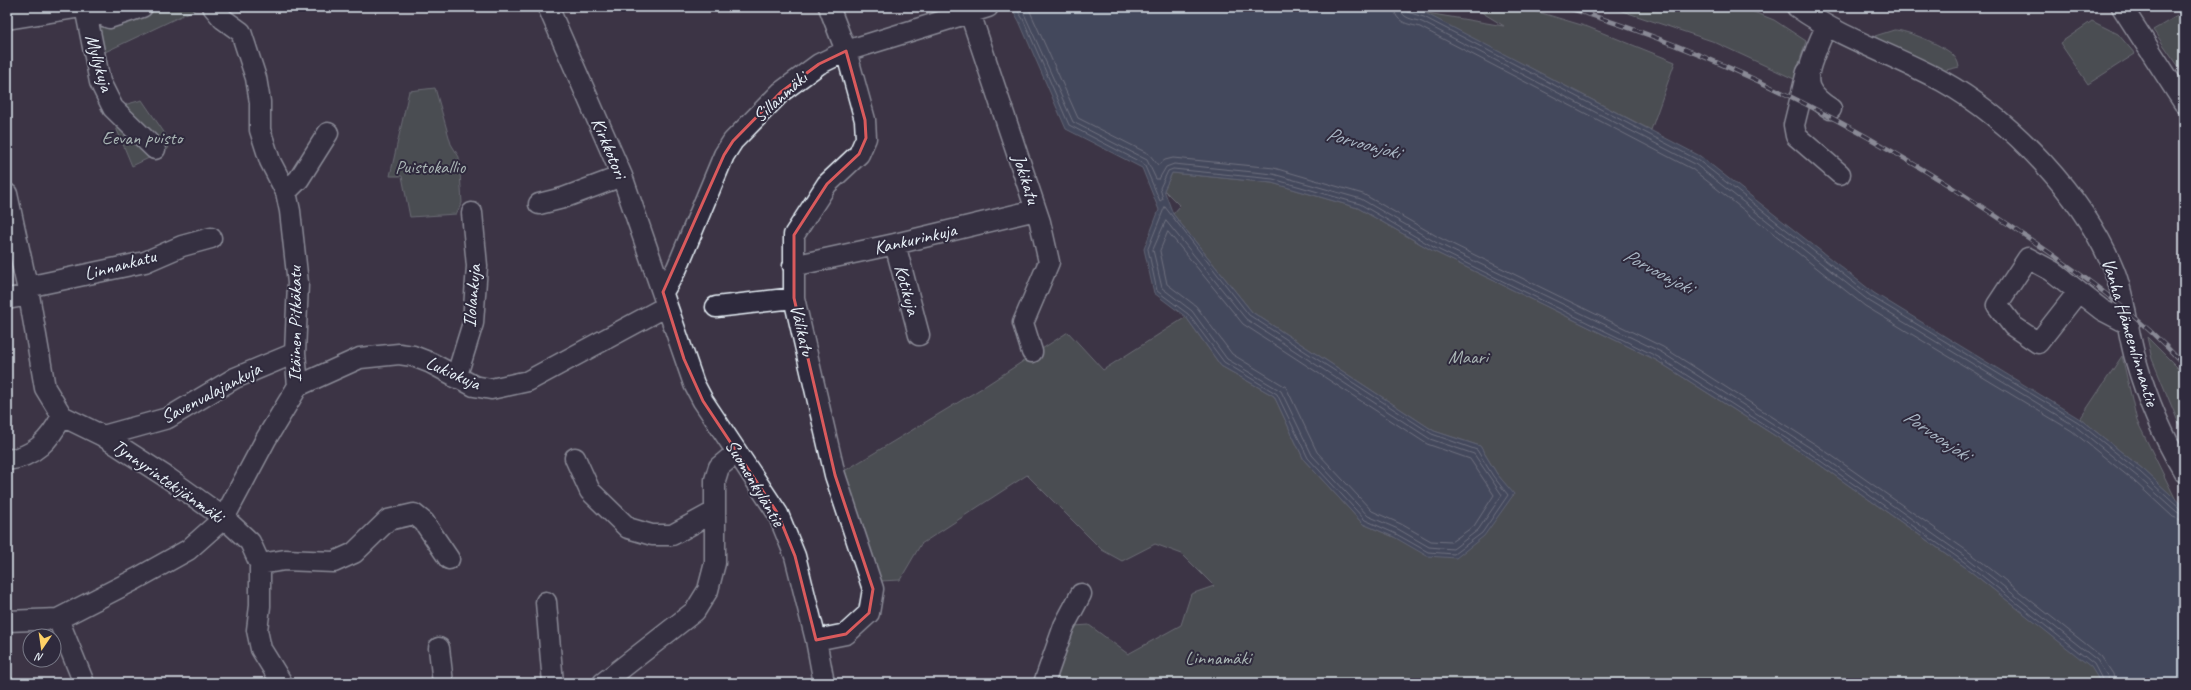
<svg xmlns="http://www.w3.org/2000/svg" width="2191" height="690" font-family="Caveat,sans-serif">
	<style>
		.green { fill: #5c6b62; stroke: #a2aead }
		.water { fill: #4d6178; stroke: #8b9bab }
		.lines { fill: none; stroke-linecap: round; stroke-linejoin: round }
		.shore { stroke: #aab7c5; stroke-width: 1 }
		.minor-casing { stroke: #e8f1f8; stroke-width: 23 }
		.minor { stroke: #2f2a3d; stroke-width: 20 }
		.rail-casing { stroke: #e8f1f8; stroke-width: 4.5 }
		.rail { stroke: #2f2a3d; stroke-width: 3; stroke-dasharray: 9; stroke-linecap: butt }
		.marked { fill: none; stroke: #da5a5c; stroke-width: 3; stroke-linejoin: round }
		.labels { text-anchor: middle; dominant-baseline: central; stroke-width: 4; stroke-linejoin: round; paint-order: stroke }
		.street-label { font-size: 19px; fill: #e8f1f8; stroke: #2f2a3d }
		.park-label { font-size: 19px; fill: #a9b5b4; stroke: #2f2a3d }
		.water-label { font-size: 20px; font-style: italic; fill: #aab7c5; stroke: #2f2a3d }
	</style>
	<rect width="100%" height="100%" fill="#3c3445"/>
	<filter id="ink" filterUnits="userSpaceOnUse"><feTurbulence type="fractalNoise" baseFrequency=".025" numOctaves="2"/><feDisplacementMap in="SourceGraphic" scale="8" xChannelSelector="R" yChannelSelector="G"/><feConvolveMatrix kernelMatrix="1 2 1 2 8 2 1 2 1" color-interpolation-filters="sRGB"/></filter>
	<g filter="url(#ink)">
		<path class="green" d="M164,7l34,1 -95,45 -6,-24z
			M1473,7h43l29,7 43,13 87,35 -24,68 -230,-118 83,14z
			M1610,7h131l33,13 32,21 -12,38 -82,-38z
			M2184,12v62l-31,-44z
			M2092,21l26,13 17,20 -47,30 -28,-41z
			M1894,30c13,0 48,15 58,24 4,4 6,7 7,13l-17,4 -62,-31 -5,-4z
			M435,88l16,56 8,13 3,46 -6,11 -46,3 -8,-41h-12l19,-85z
			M142,100l28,41 -2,8 -36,17 -22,-53 3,-5z
			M1172,173l100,10 86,25 75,43 223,109 154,98 155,109 127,100 9,16h-1046l20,-57 14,-1 39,29 53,-29 10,-31 23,-8 -32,-32 -27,-10 -33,17 -20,-11 -75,-75 -106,69 -21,36 -20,1 -39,-108 141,-85 86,-56 35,38 83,-53 35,49 53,30 30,64 59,64 31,13 120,-42 -17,-21 -17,-28 -46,-15 -182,-119 -79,-98 7,-8 -16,-16z
			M2147,337l37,37v62l-32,-77z
			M2122,356l15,65 39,79 -32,-30 -64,-51z"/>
		<path class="water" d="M1011,7h391l23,6 275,143 174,137 206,126 64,51 40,37v176h-83l-10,-16 -126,-100 -155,-109 -154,-98 -223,-109 -75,-43 -86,-25 -100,-10 -8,17 9,24 79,98 182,119 46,15 17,28 17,20 -30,42 -28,22 -29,-2 -33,-19 -31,-13 -59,-64 -30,-64 -53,-30 -35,-49 -32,-24 -10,-44 15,-39 -17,-42 -76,-39 -47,-108z"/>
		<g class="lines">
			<path class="shore" d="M1015,7l8,12 46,106 75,39 16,37 3,-2 -3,-11 8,-17 5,-2 100,10 87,25 75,44 223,109 154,98 155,109 127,100 10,19
				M1021,7l52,115 74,38 9,19h3l7,-12 8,-3 99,10 88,25 76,44 224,109 154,99 155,109 127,100 11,17 1,6
				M1028,7l50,111 71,36 9,11 7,-5 8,-2 101,10 89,26 77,44 223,109 155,99 155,109 128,101 12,18 2,9
				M1394,7c1,16 14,17 26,20l272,142 173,137 207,125 62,50 39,36 11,4
				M1400,7c1,12 13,12 22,15l273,142 174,137 206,125 63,51 39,35 7,3
				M1405,7l2,5 17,5 274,143 174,137 206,125 63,51 39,36 4,1
				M1165,207l84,108 183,119 45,16 16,26 15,19 -26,38 -28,21 -26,-2 -32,-18 -31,-14 -57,-62 -31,-64 -53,-32 -36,-48 -31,-23 -9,-42z
				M1166,221l80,98 184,120 44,15 28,41 -24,35 -25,19 -24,-2 -31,-18 -30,-13 -56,-61 -31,-64 -54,-32 -35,-48 -30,-23 -9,-38z
				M1168,232l75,92 184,120 43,15 24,36 -20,31 -23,16 -20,-1 -30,-17 -29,-13 -55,-59 -31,-65 -54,-33 -36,-48 -29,-22 -7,-33z"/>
			<g class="minor-casing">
				<path id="minor" d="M85,7l15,75 13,26 42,41
					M86,7l23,11 33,-11
					M548,7l74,169 72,208 9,17 75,113 17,42 21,84 8,43
					M966,7l4,6 70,209 9,40 -26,61 9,29
					M1797,7c45,32 98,48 145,74 70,39 142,116 172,189 12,30 13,61 22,91 11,38 28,77 48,111
					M2122,7l62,96
					M7,19l75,-12
					M1827,26c-6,10 -10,21 -14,32 -10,26 -5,36 18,51
					M1807,72l-13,53 2,11 44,38
					M286,192l13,-13 29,-46
					M7,194l22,101 16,93 17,28 41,20 65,42 56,40 26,24 10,22v42l-3,24 4,19 21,34
					M539,204l24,-6 59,-22
					M895,244l24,91
					M793,266l102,-22 141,-34
					M27,287l118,-25 37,-16 29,-8
					M663,292l14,-24 47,-113 9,-14 48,-49 38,-28 27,-13 142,-44
					M2078,292l-40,51 -25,-17 -16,-21 31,-47 24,13 50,39 27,14
					M7,299l22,-4
					M716,307l78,-9
					M456,378l17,-55 4,-57 -5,-53
					M298,386l62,-28 39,-4 14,2 18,7 43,23 17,3 37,-8 139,-75
					M103,436l65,-18 67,-40 60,-25
					M575,458l15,33 38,37 24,7h20l42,-23
					M7,460c27,-3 43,-20 55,-44
					M260,564l25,-4 49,2 20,-9 34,-33 26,-6 10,8 25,37
					M546,602l7,81
					M58,619l26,64
					M7,621l51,-2 78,-40 52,-29 36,-32 42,-79 32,-53 -3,-33 3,-70 -8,-72 -4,-19 -16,-31 -10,-31v-28l-4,-24 -15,-46 -18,-13 -10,-12
					M816,640l30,-6 23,-21 4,-24 -38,-114 -41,-177v-63l33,-51 32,-30 7,-16 -1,-18 -19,-69 -17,-44
					M439,648l4,35
					M603,683l92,-72 13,-21 7,-27v-83l4,-13 18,-15
					M1044,683l20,-57 17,-32"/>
			</g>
			<use href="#minor" class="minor"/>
			<g class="rail-casing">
				<path id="rail" d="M1565,7c165,49 318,131 459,228 57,39 114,79 160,130"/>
			</g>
			<use href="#rail" class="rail"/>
		</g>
	</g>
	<path d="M0 0H2191V690H0ZM846,51l19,69 1,18 -7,16 -32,30 -33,51v63l41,177 38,114 -4,24 -23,21 -30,6 -21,-84 -17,-42 -75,-113 -19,-42 -21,-67 61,-137 9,-14 48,-49 38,-28z" fill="#3c3445" fill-opacity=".55" fill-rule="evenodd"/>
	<path class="marked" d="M846,51l19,69 1,18 -7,16 -32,30 -33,51v63l41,177 38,114 -4,24 -23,21 -30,6 -21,-84 -17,-42 -75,-113 -19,-42 -21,-67 61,-137 9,-14 48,-49 38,-28z"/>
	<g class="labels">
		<g class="street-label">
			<text transform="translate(99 63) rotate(74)">Myllykuja</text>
			<text transform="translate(780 97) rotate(-42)">Sillanmäki</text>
			<text transform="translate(609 148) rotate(67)">Kirkkotori</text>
			<text transform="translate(1026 179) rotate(72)">Jokikatu</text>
			<text transform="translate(915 239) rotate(-13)">Kankurinkuja</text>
			<text transform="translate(120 265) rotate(-15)">Linnankatu</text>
			<text transform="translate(907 290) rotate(75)">Kotikuja</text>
			<text transform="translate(472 296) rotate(-85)">Ilolankuja</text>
			<text transform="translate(295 324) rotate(-90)">Itäinen Pitkäkatu</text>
			<text transform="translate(802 330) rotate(77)">Välikatu</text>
			<text transform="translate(2130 332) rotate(73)">Vanha Hämeenlinnantie</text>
			<text transform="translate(453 373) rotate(24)">Lukiokuja</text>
			<text transform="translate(211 393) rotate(-28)">Savenvalajankuja</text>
			<text transform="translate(168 481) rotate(35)">Tynnyrintekijänmäki</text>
			<text transform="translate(755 483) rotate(59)">Suomenkyläntie</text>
		</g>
		<g class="park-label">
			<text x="142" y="138">Eevan puisto</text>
			<text x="430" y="167">Puistokallio</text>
			<text x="1468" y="357">Maari</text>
			<text x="1218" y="658">Linnamäki</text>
		</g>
		<g class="water-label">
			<text transform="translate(1363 143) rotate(15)">Porvoonjoki</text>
			<text transform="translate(1658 271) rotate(28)">Porvoonjoki</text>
			<text transform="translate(1937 435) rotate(34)">Porvoonjoki</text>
		</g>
	</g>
	<rect width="2191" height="690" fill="none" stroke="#2f2a3d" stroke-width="24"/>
	<rect x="12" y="12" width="2167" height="666" fill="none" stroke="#e8f1f8" stroke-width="1.5" filter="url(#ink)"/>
	<g transform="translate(42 648) rotate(193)"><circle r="19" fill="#2f2a3d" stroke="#797a88"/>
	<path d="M0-3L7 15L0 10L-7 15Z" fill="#ffd166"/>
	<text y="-6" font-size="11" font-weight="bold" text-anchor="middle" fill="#e8f1f8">N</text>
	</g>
</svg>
